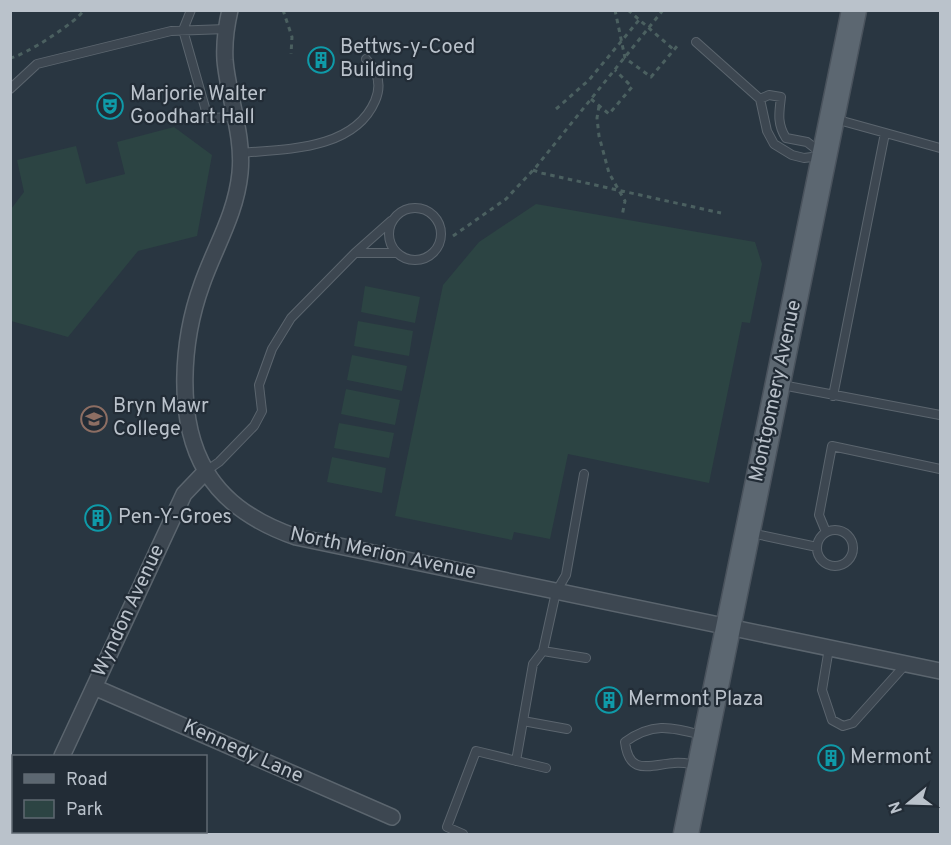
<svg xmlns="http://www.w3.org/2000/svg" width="951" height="845" font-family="Overpass,sans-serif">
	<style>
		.green { fill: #2c4443 }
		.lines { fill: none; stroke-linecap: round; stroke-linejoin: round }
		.service-casing { stroke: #5b656e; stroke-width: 10 }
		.minor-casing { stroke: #5b656e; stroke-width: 18 }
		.primary-casing { stroke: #4a535d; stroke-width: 27 }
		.path { stroke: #4b6060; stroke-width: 3; stroke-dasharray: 4.5 4.5; stroke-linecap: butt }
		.service { stroke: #3d4751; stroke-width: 8 }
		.minor { stroke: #3d4751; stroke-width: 15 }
		.primary { stroke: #5c6771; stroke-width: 24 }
		.labels { text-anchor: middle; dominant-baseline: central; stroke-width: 4.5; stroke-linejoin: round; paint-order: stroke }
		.poi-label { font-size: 20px; fill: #bac2cb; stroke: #222c36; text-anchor: start }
		.street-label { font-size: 20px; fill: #bac2cb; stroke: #222c36 }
	</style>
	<rect width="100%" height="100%" fill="#293641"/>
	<path class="green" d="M174,127l38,28 -15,81 -59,15 -70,86 -57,-16v-112l13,-17 -7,-32 59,-14 10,38 39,-10 -8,-32z
		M536,204l219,38 7,22 -12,59 -8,-1 -33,161 -141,-29 -18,85 -36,-7 -2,8 -117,-24 48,-231 36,-43z
		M365,286l55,11 -5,26 -54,-11z
		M358,321l55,10 -4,25 -55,-10z
		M352,355l55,11 -5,25 -55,-11z
		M346,389l54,11 -5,25 -54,-11z
		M339,423l55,10 -5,25 -55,-10z
		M332,457l54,11 -4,25 -55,-11z"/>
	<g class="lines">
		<g class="service-casing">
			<path id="service" d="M191,10l-8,20 25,88 27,-1
				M696,42l64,57 7,32 7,13 18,11 12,3 16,-2
				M10,89l27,-25 134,-33 55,-2
				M760,99l9,-4 12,2c-2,16 -4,27 5,41l21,4 13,10
				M835,119l105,29
				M241,153c45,-4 113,-3 134,-52 7,-16 3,-30 -9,-42
				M389 234a26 26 0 1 1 52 0a26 26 0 1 1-52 0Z
				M391,221l-36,32h42
				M782,385l158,30
				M833,396l52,-263
				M206,471l13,-9 35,-36 8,-15 -3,-26 13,-36 19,-31 64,-65
				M817 548a18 18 0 1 1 36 0a18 18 0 1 1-36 0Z
				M826,532l-7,-17 13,-69 108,23
				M751,533l66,14
				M829,648l-7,42 10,30 11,6 10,-3 53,-59
				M543,651l13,-59 10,-17 18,-101
				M523,721l44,8
				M516,761l17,-97 10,-13 43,7
				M698,765c-8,-1 -16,-3 -24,-2 -25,2 -45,13 -49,-21 28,-20 45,-15 77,-7
				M463,834l-16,-7 29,-76 70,17"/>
		</g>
		<g class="minor-casing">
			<path id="minor" d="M230,10c-4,17 -6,33 -5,50 3,37 19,75 15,113 -4,41 -25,74 -38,111 -20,55 -27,135 4,187 19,33 55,54 90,66l644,134
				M94,687l298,130
				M62,756l122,-262 22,-23
				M26,834l1,-2"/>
		</g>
		<g class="primary-casing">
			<path id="primary" d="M686,834l168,-824"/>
		</g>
		<path class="path" d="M283,10l9,27 -1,17
			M615,10l10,48 26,19 27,-32
			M628,10l45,39
			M10,58c14,-2 67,-36 74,-48
			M591,99l18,15 23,-27 -17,-17
			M599,106l-2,12 2,18 10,37 16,28 -3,15
			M556,109l33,-29 50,-60
			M533,170l8,3 180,40
			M453,236l53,-37 30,-32 127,-157"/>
		<use href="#service" class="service"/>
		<use href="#minor" class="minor"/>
		<use href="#primary" class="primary"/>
	</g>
	<defs>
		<g id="building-ring" transform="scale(1.35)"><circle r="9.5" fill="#222c36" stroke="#0f9aa8" stroke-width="1.5"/><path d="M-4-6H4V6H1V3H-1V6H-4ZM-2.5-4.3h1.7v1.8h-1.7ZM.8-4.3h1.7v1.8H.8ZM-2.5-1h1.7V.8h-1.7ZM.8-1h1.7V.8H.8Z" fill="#0f9aa8"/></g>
		<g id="theatre-ring" transform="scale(1.35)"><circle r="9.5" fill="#222c36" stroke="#0f9aa8" stroke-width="1.5"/><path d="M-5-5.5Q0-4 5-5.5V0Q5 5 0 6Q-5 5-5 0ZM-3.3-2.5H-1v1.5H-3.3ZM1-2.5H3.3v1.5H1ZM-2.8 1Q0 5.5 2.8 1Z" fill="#0f9aa8"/></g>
		<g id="university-ring" transform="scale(1.35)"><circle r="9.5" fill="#222c36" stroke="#8d6e63" stroke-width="1.5"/><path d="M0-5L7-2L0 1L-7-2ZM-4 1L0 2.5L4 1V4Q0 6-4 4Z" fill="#8d6e63"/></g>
	</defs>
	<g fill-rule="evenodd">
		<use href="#building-ring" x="321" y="60"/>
		<use href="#theatre-ring" x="110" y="106"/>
		<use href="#university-ring" x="94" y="419"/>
		<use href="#building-ring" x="98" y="518"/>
		<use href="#building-ring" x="609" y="700"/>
		<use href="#building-ring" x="831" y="758"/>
	</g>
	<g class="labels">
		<g class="poi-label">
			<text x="340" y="48">Bettws-y-Coed<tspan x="340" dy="23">Building</tspan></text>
			<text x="130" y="95">Marjorie Walter<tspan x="130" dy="23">Goodhart Hall</tspan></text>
			<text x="113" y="407">Bryn Mawr<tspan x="113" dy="23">College</tspan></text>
			<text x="118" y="518">Pen-Y-Groes</text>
			<text x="628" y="700">Mermont Plaza</text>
			<text x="850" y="758">Mermont</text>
		</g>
		<g class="street-label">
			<text transform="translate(776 391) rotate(-78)">Montgomery Avenue</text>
			<text transform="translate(383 554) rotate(12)">North Merion Avenue</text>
			<text transform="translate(129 611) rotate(-65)">Wyndon Avenue</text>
			<text transform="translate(243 752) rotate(24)">Kennedy Lane</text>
		</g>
	</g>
	<rect width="951" height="845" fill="none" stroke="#bac2cb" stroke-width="24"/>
	<rect x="12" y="755" width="195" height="78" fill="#222c36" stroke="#5f6872" stroke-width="1.5"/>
	<rect x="24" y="774" width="30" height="9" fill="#5c6771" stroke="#5f6872" stroke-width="1.5"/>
	<text x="66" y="785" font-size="18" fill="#bac2cb">Road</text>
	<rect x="24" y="800" width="30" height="18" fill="#2c4443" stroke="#5f6872" stroke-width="1.5"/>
	<text x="66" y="815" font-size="18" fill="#bac2cb">Park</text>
	<g transform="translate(909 803) rotate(251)" stroke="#222c36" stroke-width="4.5" paint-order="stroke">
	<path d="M0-4.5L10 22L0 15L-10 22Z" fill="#bac2cb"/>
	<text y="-9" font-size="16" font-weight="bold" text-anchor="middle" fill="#bac2cb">N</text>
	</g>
</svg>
